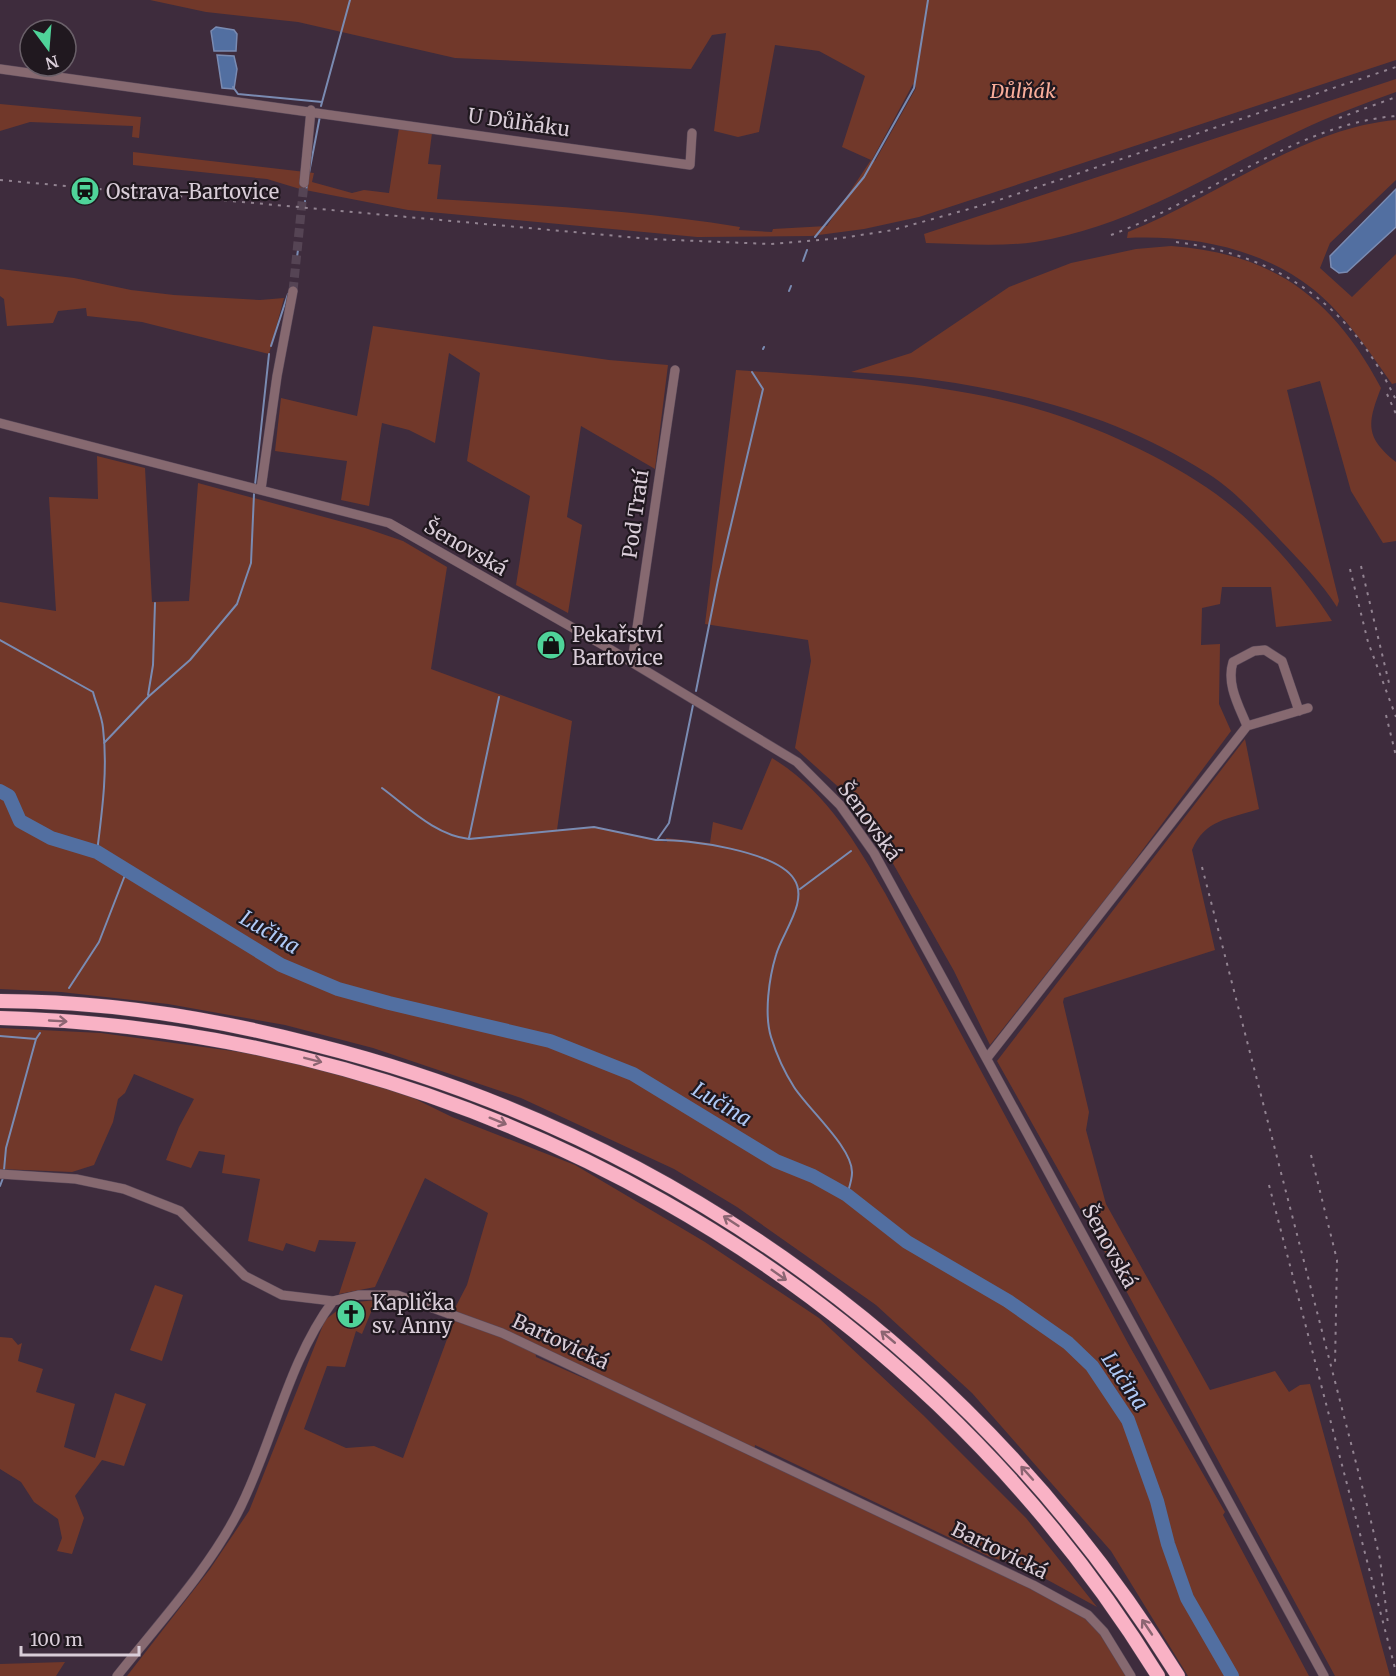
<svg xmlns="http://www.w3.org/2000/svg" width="1396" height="1676" font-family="Merriweather,serif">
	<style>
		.green { fill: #71382a; fill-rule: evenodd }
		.water { fill: #526fa1; stroke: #7a8bb2; stroke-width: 1.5 }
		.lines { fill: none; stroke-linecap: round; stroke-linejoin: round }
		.stream { stroke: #7a8bb2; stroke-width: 2 }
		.river { stroke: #526fa1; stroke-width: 14 }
		.minor-tunnel { stroke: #554454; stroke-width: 9; stroke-dasharray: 9 4.5; stroke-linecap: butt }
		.minor-casing { stroke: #5a4959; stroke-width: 10 }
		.highway-casing { stroke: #5a4959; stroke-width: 15 }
		.minor { stroke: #866970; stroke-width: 9 }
		.highway { stroke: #f9b2c5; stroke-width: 14 }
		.rail { stroke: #928391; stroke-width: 2; stroke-dasharray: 3 6; stroke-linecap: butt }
		.oneway { stroke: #8c6572 }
		.labels { text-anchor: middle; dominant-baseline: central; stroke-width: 4.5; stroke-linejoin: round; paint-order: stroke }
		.park-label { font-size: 20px; font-style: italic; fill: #faae9b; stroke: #20181f }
		.street-label { font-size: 20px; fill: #d9cdd8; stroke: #20181f }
		.poi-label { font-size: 20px; fill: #d9cdd8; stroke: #20181f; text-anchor: start }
		.water-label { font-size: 21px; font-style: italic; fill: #afc9f6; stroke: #20181f }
	</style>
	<rect width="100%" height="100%" fill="#3e2c3d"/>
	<path class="green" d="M150,0h1246v60l-477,157 -55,12 -53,7 -114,1 -289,-27 -108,-21 -33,-10 -134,-14v-13l181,21 -2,9 40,11 12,-3 25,3 10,-65 33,5 -4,31 13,1 -4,34c101,6 203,12 303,28l-1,3 33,2 1,-3 54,-3 44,-66 -29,-13 23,-71 -46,-25 -44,-6 -16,87 -21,5 -24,-6 12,-98 -14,2 -21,34 -236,-11 -157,-36 -92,-10zM913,84l3,4 -41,73 -3,-1z
		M1396,79v13c-33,12 -66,24 -97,39 -87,42 -167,95 -264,111 -36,5 -73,2 -109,1l-2,-9z
		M0,104l141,13 -2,21 -7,-1 1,-11 -103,-4 -30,9z
		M1396,120v60l-66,63 -10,25 32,29 44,-43v129l-4,1c-23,-33 -47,-69 -79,-95 -52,-41 -121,-54 -186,-51l1,-6c88,-34 174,-104 268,-112z
		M1171,246c102,7 163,53 210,142 -14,36 -16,49 15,74v79l-13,2 -32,-52 -31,-110 -33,9 52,211 -2,6c-16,-25 -36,-45 -56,-66 -23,-24 -45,-50 -74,-68 -104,-67 -233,-94 -356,-101l60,-19 98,-66 62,-24 65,-14z
		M0,269l74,9 57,12 43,5 86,5 24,-2 -15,56 -127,-32 -55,-6 -1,-8 -28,3 -5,12 -46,3 -3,-27 -4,-3z
		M373,326l236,34 59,5 -13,104 -74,-43 -14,91 15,8 -14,88 -52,-28 14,-89 -63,-35 13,-88 -31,-20 -14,90 -26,-13 -27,-7 -13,83 -28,-6 6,-39 -72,-10 6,-53 76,18z
		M736,370c100,7 204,11 301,39 59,17 129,49 179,85 43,31 88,82 116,127l-56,6 -5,-40h-49l-2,17 -18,4 -1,37 19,-1 -1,60 12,27 -110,148 -131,166 -36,-74 -80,-141 -30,-38 -49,-44 16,-87 -3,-21 -103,-16z
		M97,456l48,12 7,134 37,-1 9,-118 167,45 38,13 44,26 -16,102 141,52 -15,109 37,-3 73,15 -1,-4 44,5 3,-21 29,8 30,-72c54,33 82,82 113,135l245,454 95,165 -2,3 86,161h-121l-77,-125 -139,-158 -96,-88 -139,-98 -63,-38 -153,-71 -148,-50 -88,-23 -117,-21 -107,-12 -61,-3v-387l56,9 -7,-114 49,2z
		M1245,739l14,70c-30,10 -54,10 -67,41l23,100 -151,48 -1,4 26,110 -3,18 20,74 104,186 65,-19 14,21 11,-7 10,-1 80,292h-55l-218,-402 -120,-213z
		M0,1028l101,5 168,23 132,36 51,25 123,48 130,77 114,76 104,97 103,103 71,89 -73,-40 -34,-10 -235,-112 -2,11 335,159 43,61h-1004l83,-107 39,-58 76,-191 22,-17 29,-3 -14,34 -6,-3 -11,36 -18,-1 -23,63 42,19 28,-2 29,12 50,-135 1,-13 13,-25 21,-72 -63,-35 -50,109 -36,7 17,-52 -37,-2 -4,12 -29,-9 -3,8 -35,-10 12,-62 -38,-6 3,-18 -26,-4 -8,17 -25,-8 13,-33 15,-28 -60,-25 -9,19 -7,6 -5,23 -19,43 -22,7 -72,-3zM535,1348l55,23 -2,9 -52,-23z
		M155,1285l28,10 -21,66 -32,-11z
		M0,1337l12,1 6,7 4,-2 -4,18 25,8 -7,23 39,12 -11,43 31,11 20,-65 31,11 -22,62 -22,-6 -27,36 9,22 -12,36 -15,-3 5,-13 -4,-19 -24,-17 -13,-20 -21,-13z
		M65,1662l-9,14h-56v-12z"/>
	<path class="water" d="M216,27l18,3 3,4 -1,17h-22l-3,-20z
		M217,55l17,1 3,13 -3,20 -12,-1z
		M1396,189v38l-49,45 -8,1 -8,-6 -1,-11z"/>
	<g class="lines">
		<path class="stream" d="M233,87l5,7 84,8
			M321,106l29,-106
			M309,173l11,-57
			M306,191l1,-7
			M305,203v-2
			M815,237l49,-60 50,-89 14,-88
			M297,257l2,-14
			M803,261l4,-11
			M789,291l2,-5
			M271,346l17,-52
			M763,349l1,-2
			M255,485l14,-131
			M0,640l93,52c3,12 9,24 10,36 5,41 -1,84 -6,124
			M696,691l22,-111 45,-191 -11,-17
			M148,695l5,-30 2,-62
			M693,705l-24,118 -12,17c31,-1 119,11 137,39 15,22 -12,54 -18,76 -7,23 -12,59 -5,82 5,16 14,36 23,50 14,22 59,61 58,86 0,7 -3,15 -5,22
			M104,743l44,-46 42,-37 47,-56 14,-41 3,-69
			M382,788c27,20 53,47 87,51l125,-12 62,13
			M469,838l30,-141
			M800,889l51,-38
			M69,988l30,-46 28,-72
			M0,1036l36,3 4,-6
			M4,1170l2,-22 30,-109
			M0,1186l3,-8"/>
		<path class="river" d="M0,791l9,5 11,25 31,17 46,14 184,113 57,24 51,14 161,38 83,33 143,87 37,15 34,19 60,47 101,59 60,42 24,23 36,54 29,81 11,43 19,54 45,78"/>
		<path class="minor-tunnel" d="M293,291l11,-108"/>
		<g class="minor-casing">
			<path id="minor" d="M0,69l690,96 2,-32
				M304,183l7,-73
				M0,423l389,100 214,122 194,117 43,43 34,48 450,823
				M261,489l16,-113 16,-85
				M632,662l43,-292
				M1247,726c-8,-20 -21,-42 -14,-64l21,-11 11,-1 17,11 17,50
				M987,1058l260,-332 61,-18
				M0,1174l76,5 48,10 56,22 65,65 37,19 51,6 26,-6h38l105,38 531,252 55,30 16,17 27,44
				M117,1676c42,-53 95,-110 124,-170 33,-67 47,-144 92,-205"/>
		</g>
		<g class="highway-casing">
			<path id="highway" d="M0,1001c107,0 213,17 316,44 362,91 665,315 862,631
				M0,1018c470,12 910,256 1158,658"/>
		</g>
		<use href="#minor" class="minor"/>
		<use href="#highway" class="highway"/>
		<path class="rail" d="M1339,118l57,-21
			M0,180l650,59 121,5 71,-6 51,-8 94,-26 409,-137
			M1111,235c94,-35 186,-111 285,-119
			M1176,242c102,13 175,63 220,158
			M1387,394l9,20
			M1361,566l28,117
			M1350,569l18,73 28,75
			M1386,715l10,41
			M1202,867l167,646 11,46 8,65
			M1311,1155l26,105 -2,105
			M1269,1185l127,487"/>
	</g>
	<defs><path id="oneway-shaft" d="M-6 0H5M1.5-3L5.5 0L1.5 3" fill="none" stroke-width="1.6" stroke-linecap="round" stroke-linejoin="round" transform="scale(1.5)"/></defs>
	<g class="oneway">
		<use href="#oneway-shaft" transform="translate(58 1021) rotate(3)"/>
		<use href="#oneway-shaft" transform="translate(313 1060) rotate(14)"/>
		<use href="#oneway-shaft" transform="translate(498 1121) rotate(22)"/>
		<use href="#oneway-shaft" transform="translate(731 1221) rotate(-147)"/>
		<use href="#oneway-shaft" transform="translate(779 1275) rotate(35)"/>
		<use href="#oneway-shaft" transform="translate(888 1337) rotate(-140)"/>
		<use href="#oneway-shaft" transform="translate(1027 1473) rotate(-132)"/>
		<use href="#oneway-shaft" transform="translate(1147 1627) rotate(-124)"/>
	</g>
	<defs>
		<g id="station-disc" transform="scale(1.5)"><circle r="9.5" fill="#4fd399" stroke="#20181f"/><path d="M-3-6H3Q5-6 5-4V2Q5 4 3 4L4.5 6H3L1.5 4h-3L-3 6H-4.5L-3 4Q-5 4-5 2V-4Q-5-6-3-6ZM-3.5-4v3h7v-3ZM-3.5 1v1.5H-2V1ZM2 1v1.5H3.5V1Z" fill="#111"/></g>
		<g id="shop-disc" transform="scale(1.5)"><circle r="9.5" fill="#4fd399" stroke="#20181f"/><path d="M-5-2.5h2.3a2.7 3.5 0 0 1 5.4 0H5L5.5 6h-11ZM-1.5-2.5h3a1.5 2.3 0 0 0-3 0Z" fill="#111"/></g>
		<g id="church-disc" transform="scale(1.5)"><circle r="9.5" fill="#4fd399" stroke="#20181f"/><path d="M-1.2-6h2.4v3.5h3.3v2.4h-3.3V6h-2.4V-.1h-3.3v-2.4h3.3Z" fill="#111"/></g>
	</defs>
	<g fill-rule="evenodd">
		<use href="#station-disc" x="85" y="191"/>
		<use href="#shop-disc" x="551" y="645"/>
		<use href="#church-disc" x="351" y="1314"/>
	</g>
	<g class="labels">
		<g class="park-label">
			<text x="1023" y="90">Důlňák</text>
		</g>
		<g class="street-label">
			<text transform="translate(519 122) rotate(8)">U Důlňáku</text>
			<text transform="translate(635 514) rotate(-82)">Pod Tratí</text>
			<text transform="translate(466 547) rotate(30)">Šenovská</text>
			<text transform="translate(870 821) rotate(54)">Šenovská</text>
			<text transform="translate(1110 1246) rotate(61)">Šenovská</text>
			<text transform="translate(561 1341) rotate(25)">Bartovická</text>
			<text transform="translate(1000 1550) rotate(26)">Bartovická</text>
		</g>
		<g class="poi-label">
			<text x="106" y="191">Ostrava-Bartovice</text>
			<text x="572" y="634">Pekařství<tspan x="572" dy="23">Bartovice</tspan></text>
			<text x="372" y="1302">Kaplička<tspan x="372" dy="23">sv. Anny</tspan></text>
		</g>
		<g class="water-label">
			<text transform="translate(270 932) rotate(30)">Lučina</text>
			<text transform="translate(722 1104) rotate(31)">Lučina</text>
			<text transform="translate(1125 1381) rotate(56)">Lučina</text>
		</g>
	</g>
	<g transform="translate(48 48) rotate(164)"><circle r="28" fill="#20181f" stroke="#6a6069" stroke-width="1.5"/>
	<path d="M0-4.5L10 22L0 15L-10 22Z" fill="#4fd399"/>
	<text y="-9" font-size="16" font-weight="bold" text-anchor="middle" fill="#d9cdd8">N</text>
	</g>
	<path d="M21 1646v9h118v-9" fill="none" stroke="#d9cdd8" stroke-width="3"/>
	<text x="30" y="1646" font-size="18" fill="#d9cdd8" stroke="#20181f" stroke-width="4.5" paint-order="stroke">100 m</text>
</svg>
